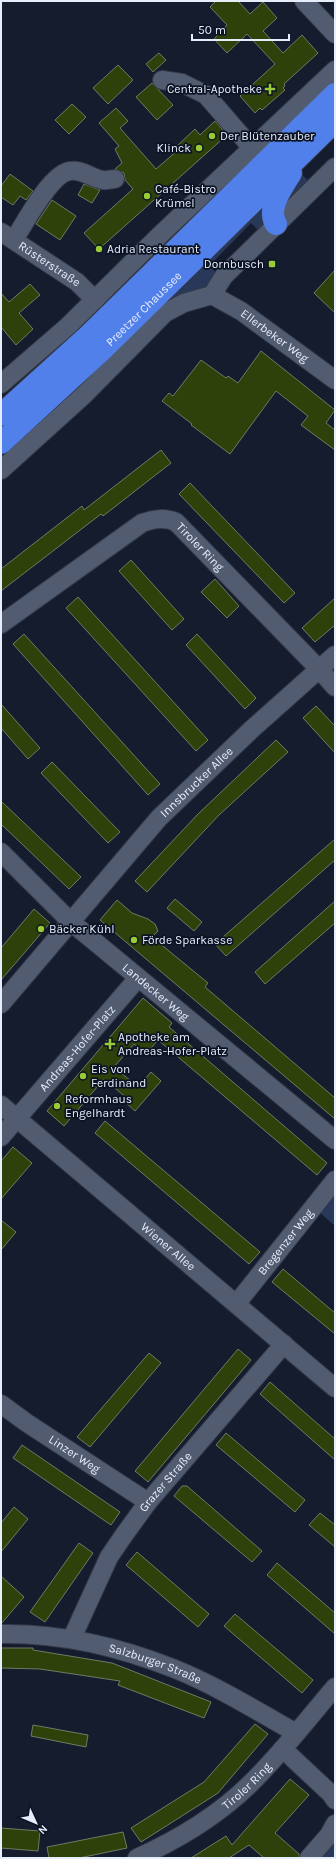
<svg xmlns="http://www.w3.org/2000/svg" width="336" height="1859" font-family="Karla,sans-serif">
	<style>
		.green { fill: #283859 }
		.building { fill: #2f410a; stroke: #707a63 }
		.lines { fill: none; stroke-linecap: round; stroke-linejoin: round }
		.minor-casing { stroke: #343948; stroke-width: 20 }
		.highway-casing { stroke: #343948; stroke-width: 24 }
		.minor { stroke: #525c71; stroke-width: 18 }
		.highway { stroke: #5180ea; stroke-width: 22 }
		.poi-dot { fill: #99cb36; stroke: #0b1324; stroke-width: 1.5 }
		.labels { text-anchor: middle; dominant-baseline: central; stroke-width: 3.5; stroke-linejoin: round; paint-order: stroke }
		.poi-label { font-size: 12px; fill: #e7eefb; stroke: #0b1324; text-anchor: start }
		.street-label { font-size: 12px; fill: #e7eefb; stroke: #0b1324 }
	</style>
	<rect width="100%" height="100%" fill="#141c2e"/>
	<path class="green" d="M301,174l9,8 -29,29z
		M271,194l-7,33 -4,5 -9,-9 -42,43 9,8 -15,15 -46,22z
		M335,1190v36l-17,-15z
		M335,1830v28h-22z"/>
	<path class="building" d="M216,1h22l12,13 13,-12 14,16 -14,13 20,22 19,-18 16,18 -34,31 1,2 -2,2 2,2 -23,20 -2,-2 -5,5 -15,-17 35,-32 -28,-30 -20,19 -13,-14 13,-14 -17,-18z
		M159,53l7,7 -13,12 -7,-8z
		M118,65l15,15 -25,24 -15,-16z
		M152,83l21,22 -16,15 -21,-23z
		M72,104l14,13 -17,17 -14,-14z
		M116,108l12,13 -8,7 36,41 22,-19 -2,-3 19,-18 5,6 15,-14 12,14 -128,114 -15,-16 49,-44 -8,-9 -1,-7 -9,-4 7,-6 -7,-14 4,-3 -20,-23z
		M10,174l23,17 -7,9 -6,-4 -7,9 -12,-8v-11z
		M84,184l16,6 -8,13 -14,-8z
		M52,200l24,16 -16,24 -24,-16z
		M335,270v43l-21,-20z
		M30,284l10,11 -21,18 14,16 -17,16 -15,-18v-34l8,9z
		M261,351l74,59 -9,13 9,7v20l-34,-25 7,-9 -32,-25 -46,63 -39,-29 1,-1 -30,-23 7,-8 4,3 28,-36 25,18 2,-2 10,7z
		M161,450l10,13 -68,53 -2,-2 -100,77v-22l81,-63 2,4z
		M190,483l105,110 -11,10 -105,-109z
		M131,560l53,59 -12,11 -53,-59z
		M215,579l24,27 -12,12 -26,-26z
		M78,597l130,143 -12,11 -130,-143z
		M335,598v27l-20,17 -13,-14z
		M24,634l136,150 -12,11 -135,-151z
		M197,634l59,64 -11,11 -59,-64z
		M1,704l39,44 -12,11 -27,-31z
		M316,706l19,20v27l-32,-35z
		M276,740l12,12 -69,63 -72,77 -12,-11 63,-67z
		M52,762l68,70 -12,11 -67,-70z
		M1,801l80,76 -12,12 -68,-65z
		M335,839v21l-109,96 -11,-12z
		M175,899l27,23 -8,9 -27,-23z
		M117,900l15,13 16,6 7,5 3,7 -6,6 56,46 -3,4 130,111v21l-235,-199z
		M335,901v22l-70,61 -10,-12z
		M34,909l16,14 -49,57v-32z
		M143,998l29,25 -3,4 158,136 -10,12 -159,-135 -12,14 -12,-10 -20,23 24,20 13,-15 10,9 -26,30 -10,-9 3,-3 -24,-20 -40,47 -17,-15z
		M105,1121l155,131 -11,12 -154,-131z
		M13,1147l19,16 -31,36v-38z
		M1,1220l15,12 -15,18z
		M283,1269l52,44v21l-63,-52z
		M238,1349l13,11 -103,122 -13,-11z
		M149,1353l12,10 -71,84 -13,-10z
		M270,1382l65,57v21l-75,-66z
		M226,1433l79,67 -10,12 -79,-67z
		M22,1445l98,67 -9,13 -98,-67z
		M182,1486h5l75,65 -10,11 -78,-66z
		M14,1507l14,12 -27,33v-29z
		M320,1513l15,12v22l-26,-22z
		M79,1543l14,10 -48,69 -15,-10z
		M137,1552l72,62 -11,13 -72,-62z
		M277,1563l58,50v21l-68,-59z
		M1,1576l23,21 -23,27z
		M235,1614l78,66 -11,13 -78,-67z
		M1,1648h32v2l79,13 99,39 -7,16 -86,-33 2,-4 -80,-12 -39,-1z
		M255,1724l13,10 -50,59 -77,49 -10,-14 73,-46z
		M33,1725l55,10 -2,12 -55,-11z
		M290,1779l19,16 -34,38 24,21v4h-35l-15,-13 -20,13h-38l35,-22 6,9z
		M1,1828l39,3 -2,20 -37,-3z
		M123,1832l4,16 -48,10h-30l-2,-11z"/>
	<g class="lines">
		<g class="minor-casing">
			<g id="minor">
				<path d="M304,1l31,33"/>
				<path d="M162,80l20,3 24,12 46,53"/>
				<path id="s1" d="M1,232l76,50 18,18"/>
				<path d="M14,240c10,-16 37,-67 56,-69 12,-2 21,7 33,9 3,1 8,-1 12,-1"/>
				<path id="s2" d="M212,295l29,16 94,69"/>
				<path d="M1,384l67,-58 93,-92 174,-164"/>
				<path d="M1,470l84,-76 80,-81 19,-10 28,-8 12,-19 111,-109"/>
				<path id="s3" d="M1,624l141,-101c12,-4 22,-6 34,-1l143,147 16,18"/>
				<path id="s4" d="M1,852l70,70 264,218"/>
				<path id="s5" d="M1,1004l158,-186 93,-89 83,-74"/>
				<path id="s6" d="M1,1105l334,283"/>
				<path id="s7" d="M1,1137l137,-159"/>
				<path id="s8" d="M237,1303l98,-123"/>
				<path id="s9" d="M1,1404l26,19 121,79"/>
				<path id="s10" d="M1,1634c59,-1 119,13 174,35 42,17 82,42 121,64"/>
				<path id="s11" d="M72,1638l37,-81 15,-22 24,-33 136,-158"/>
				<path d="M283,1749l48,45 4,6"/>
				<path id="s12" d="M137,1858c40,-18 80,-42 112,-73 31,-30 58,-65 86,-98"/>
				<path d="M309,1858l20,-23 6,-11"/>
			</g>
		</g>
		<g class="highway-casing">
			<g id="highway">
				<path d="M276,224c-10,-15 7,-38 15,-51"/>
				<path d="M1,415l85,-77 249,-244"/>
				<path id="s13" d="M1,443l102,-94 232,-228"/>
			</g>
		</g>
		<use href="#minor" class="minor"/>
		<use href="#highway" class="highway"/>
	</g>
	<g class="poi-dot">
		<path d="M268 83h4v4h4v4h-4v4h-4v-4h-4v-4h4z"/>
		<circle cx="212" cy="136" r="4"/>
		<circle cx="199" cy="148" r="4"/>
		<circle cx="147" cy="196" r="4"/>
		<circle cx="99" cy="249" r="4"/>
		<rect x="268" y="260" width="8" height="8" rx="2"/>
		<circle cx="41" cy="929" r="4"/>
		<circle cx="134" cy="940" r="4"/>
		<path d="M108 1038h4v4h4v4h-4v4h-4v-4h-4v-4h4z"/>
		<circle cx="83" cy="1076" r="4"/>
		<circle cx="57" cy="1106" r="4"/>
	</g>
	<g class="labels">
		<g class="poi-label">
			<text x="262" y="89" text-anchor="end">Central-Apotheke</text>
			<text x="220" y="136">Der Blütenzauber</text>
			<text x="191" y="148" text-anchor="end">Klinck</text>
			<text x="155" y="189">Café-Bistro<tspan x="155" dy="14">Krümel</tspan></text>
			<text x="107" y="249">Adria Restaurant</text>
			<text x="264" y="264" text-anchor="end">Dornbusch</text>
			<text x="49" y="929">Bäcker Kühl</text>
			<text x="142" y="940">Förde Sparkasse</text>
			<text x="118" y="1037">Apotheke am<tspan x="118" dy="14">Andreas-Hofer-Platz</tspan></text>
			<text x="91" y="1069">Eis von<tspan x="91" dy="14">Ferdinand</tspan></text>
			<text x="65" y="1099">Reformhaus<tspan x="65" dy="14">Engelhardt</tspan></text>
		</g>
		<g class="street-label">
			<text stroke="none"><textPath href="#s1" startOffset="58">Rüsterstraße</textPath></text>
			<text stroke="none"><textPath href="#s13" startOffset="196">Preetzer Chaussee</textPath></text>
			<text stroke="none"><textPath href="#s2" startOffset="75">Ellerbeker Weg</textPath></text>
			<text stroke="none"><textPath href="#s3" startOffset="243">Tiroler Ring</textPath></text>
			<text stroke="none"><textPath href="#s5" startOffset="296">Innsbrucker Allee</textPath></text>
			<text stroke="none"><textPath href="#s4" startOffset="209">Landecker Weg</textPath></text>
			<text stroke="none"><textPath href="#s7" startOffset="117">Andreas-Hofer-Platz</textPath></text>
			<text stroke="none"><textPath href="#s8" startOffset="78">Bregenzer Weg</textPath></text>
			<text stroke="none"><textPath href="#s6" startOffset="219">Wiener Allee</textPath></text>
			<text stroke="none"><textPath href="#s9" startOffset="89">Linzer Weg</textPath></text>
			<text stroke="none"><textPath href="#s11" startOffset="183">Grazer Straße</textPath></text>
			<text stroke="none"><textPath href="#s10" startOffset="158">Salzburger Straße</textPath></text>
			<text stroke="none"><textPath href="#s12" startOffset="132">Tiroler Ring</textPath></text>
		</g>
	</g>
	<rect width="336" height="1859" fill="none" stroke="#e7eefb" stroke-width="4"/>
	<g transform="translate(36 1823) rotate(134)" stroke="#0b1324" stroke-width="3" paint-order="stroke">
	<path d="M0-3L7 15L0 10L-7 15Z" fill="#e7eefb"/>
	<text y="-6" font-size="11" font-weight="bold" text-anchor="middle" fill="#e7eefb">N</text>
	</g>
	<path d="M192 34v6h97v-6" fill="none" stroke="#e7eefb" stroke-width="2"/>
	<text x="198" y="34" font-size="12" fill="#e7eefb" stroke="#0b1324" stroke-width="3" paint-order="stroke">50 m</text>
</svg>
